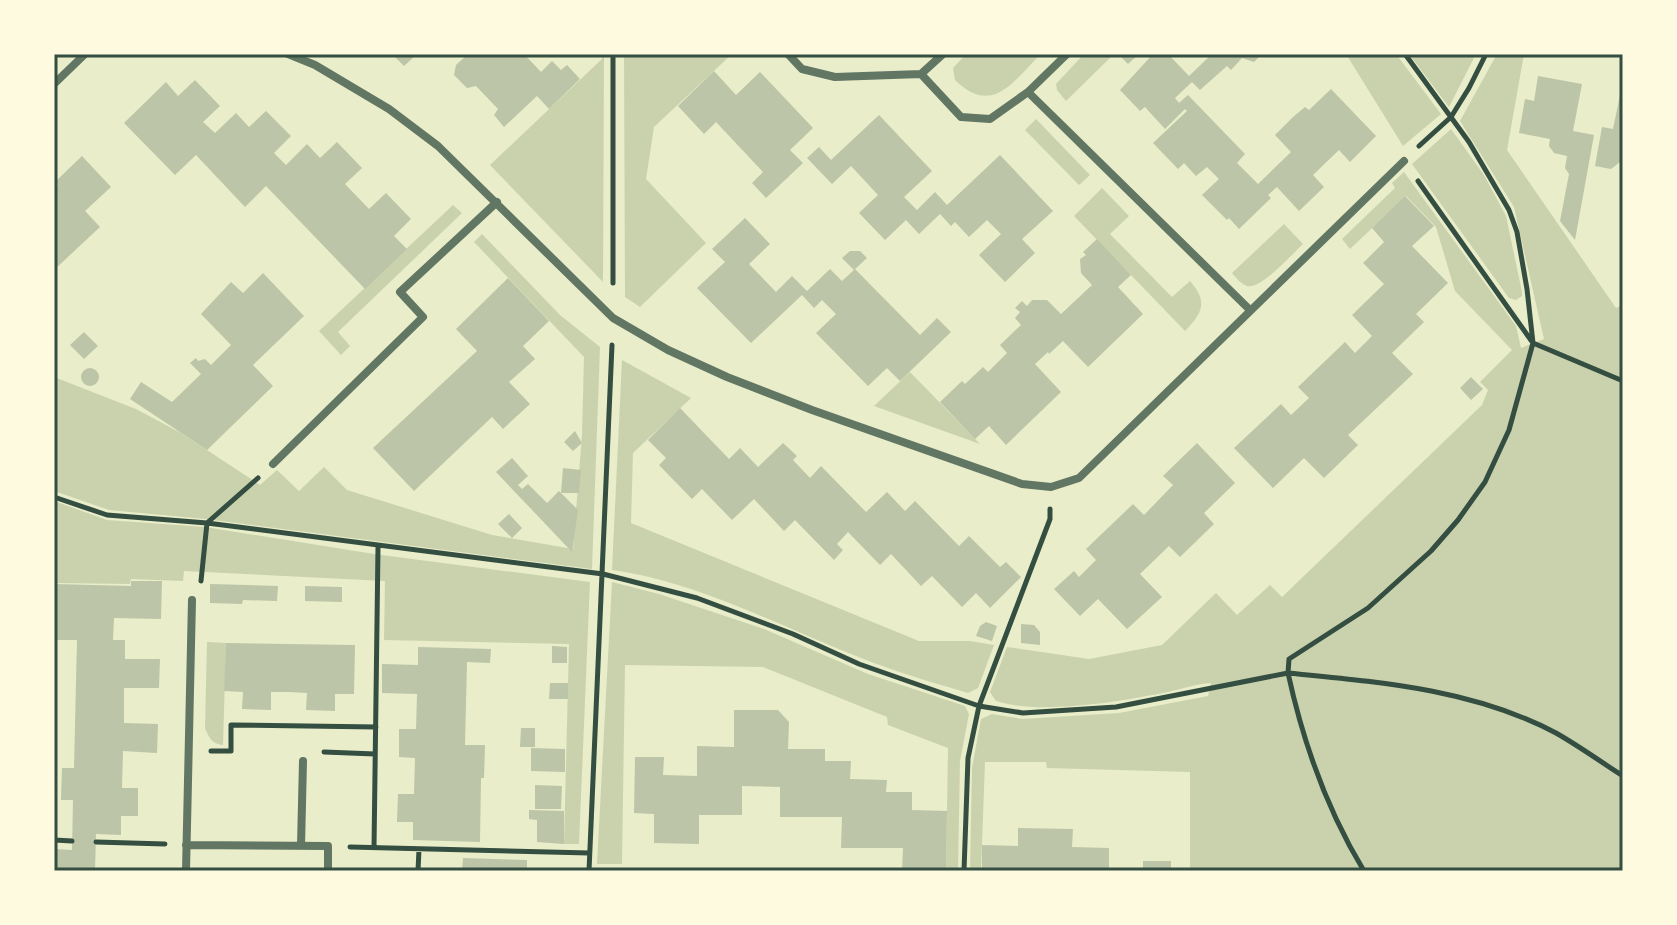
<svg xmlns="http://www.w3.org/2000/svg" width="1677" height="925" font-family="'Roboto Condensed',sans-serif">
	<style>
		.green { fill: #cad2ad }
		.building { fill: #bcc5a7 }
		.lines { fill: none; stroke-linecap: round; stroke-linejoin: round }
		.path { stroke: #344e41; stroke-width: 5 }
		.minor { stroke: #617663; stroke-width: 8 }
		.neatline { fill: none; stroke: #344e41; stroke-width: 3 }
	</style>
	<rect width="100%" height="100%" fill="#e9edc9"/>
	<path class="green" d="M602,54h2l-1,228 -113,-117 112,-106z
		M624,54h108l-78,73 -8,52 60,64 -66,64 -15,-10z
		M966,54h75c-28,27 -48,63 -86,26l-2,-12z
		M1084,54h30l-48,47 -9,-11 -1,-6z
		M1346,54h50l45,60 -38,32z
		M1409,54h67l-27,53z
		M1497,54h27l-17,96 109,158 7,-3v566h-433v-99l-143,-4 -1,-6h-61l-4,109h-11l2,-103 9,-49 11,-5 30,5 97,-6 89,-17 3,-13c-16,1 -32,7 -48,10 -46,9 -124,22 -167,8l-6,-9 17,-45 82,12 73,-14 54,-52 21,22 33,-30 12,12 200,-192 6,-15 -8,-8 32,-32 -57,-59 -19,-64 -30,-31 -56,53 -8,-10 53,-51 -3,-5 12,-11 112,154 5,22 23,-9 -30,-132 -54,-86z
		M1036,119l54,56 -11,10 -54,-55z
		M1451,129l33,46 22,41 16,76v4l-6,4 -7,-2 -97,-134z
		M1102,188l27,28 -19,18 62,63 18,-16c18,20 13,32 -5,50l-111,-115z
		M453,205l9,8 -124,119 12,14 -9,9 -22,-24z
		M1284,224l19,20c-11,10 -42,46 -56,42 -6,-2 -11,-8 -15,-13z
		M482,234l78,81 40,32 -8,222 -387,-50 -96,-9 -55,-19v-114l82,32 45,24 79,52 17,-15 22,21 25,-24 23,23 145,45 81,14 9,-114 2,-78 -110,-115z
		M622,360l69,38 -58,55 -2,70 288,118h51l24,4 -16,43 -10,5c-37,-11 -75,-22 -112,-37 -79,-31 -158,-74 -244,-86z
		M910,372l70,72 -106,-38z
		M54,501l53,19 98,7 169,27 216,28 -11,262h-15l5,-200 -185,-4 1,-59 -201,-10 -1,10 -52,-2 -1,5 -76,-1z
		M612,582l47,12 105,35 104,45 97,32 4,8 -9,47 -2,110h-12l2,-123 -60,-23 -1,-8 -124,-50 -138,-2 -3,199h-25z
		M207,642l19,1 -3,102c-11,-1 -14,-7 -18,-17z"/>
	<path class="building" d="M392,54h25l-13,12z
		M468,54h56l17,18 11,-11 9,9 6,-5 13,14 -31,30 -12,-13 -33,31 -10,-12 4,-6 -22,-23 -9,2 -13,-13 2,-10z
		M1118,54h21l-11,10z
		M1153,54h15l21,22 23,-22h50l-8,8 -12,-4 -11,12 -4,-4 -27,24 -8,-8 -17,16 4,5 9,-8 57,59 -8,9 21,21 33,-32 -16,-17 18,-18 12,-10 4,3 22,-21 45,47 -26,26 -11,-12 -26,25 11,12 -25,24 -22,-24 -9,8 3,3 -32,31 -10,-11 -2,2 -25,-25 17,-16 -12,-12 -11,9 -12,-13 -6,6 -25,-26 34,-32 -2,-2 -20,20 -20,-22 -5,4 -20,-21z
		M714,71l22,24 24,-23 53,56 -23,22 13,13 -37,35 -14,-15 11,-11 -47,-50 -12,12 -26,-28z
		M1538,76l44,8 -9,47 21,4 -19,105 -15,-19 9,-47 -4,-6 2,-12 -13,-3 -5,-7 1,-7 -31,-6 6,-34 9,2z
		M195,80l25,26 -17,16 12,11 21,-20 13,14 17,-16 25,25 -17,17 12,12 21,-21 13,14 17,-16 25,26 -17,16 24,25 17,-16 25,26 -17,17 13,13 -42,40 -99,-103 -21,21 -49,-52 -21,20 -51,-52 42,-41 12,14z
		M1620,95h3v73l-3,-6 -9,7 -16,-3 7,-39 11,2z
		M879,115l53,56 -28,26 13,13 18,-18 12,13 53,-50 53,56 -31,28 13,14 -30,29 -26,-27 22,-21 -14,-14 -18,17 -14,-15 -4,4 -11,-12 -21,20 -13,-14 -21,20 -26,-27 19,-18 -13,-14 -14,-15 -19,18 -25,-26 12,-11 12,13z
		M82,156l29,31 -26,24 15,16 -46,43v-80l4,-5 -3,-3z
		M1405,196l29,30 -22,20 36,37 -32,31 8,8 -32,31 21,21 -65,61 10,10 -34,33 -20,-20 -31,30 -39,-40 47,-44 10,11 18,-17 -11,-11 47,-45 10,11 17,-17 -20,-21 32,-31 -21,-21 21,-21 -12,-14z
		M745,218l25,26 -21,20 27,28 16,-16 15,15 23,-22 12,12 13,-12 65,66 17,-17 14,14 -51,49 -13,-13 -19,18 -52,-53 20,-19 -14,-14 -8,8 -12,-13 -51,48 -54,-55 28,-26 -13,-13z
		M1097,239l34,36 -13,12 25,27 -55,53 -25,-26 -14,13 -1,-2 -13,12 26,28 -55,53 -17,-19 -14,13 -35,-37 22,-21 3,3 18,-17 5,5 19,-19 -7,-8 21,-20 -6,-7 5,-6 -5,-4 7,-7 5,5 5,-6h15l14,14 31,-29 -11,-12 -1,-14 6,-4 -3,-3z
		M850,251h10l7,7 -13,12 -12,-12z
		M263,273l41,43 -51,49 20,21 -66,64 -77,-51 11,-17 31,20 29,-28 -11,-11 6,-5 2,3 7,-2 6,6 20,-20 -30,-31 30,-32 12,11z
		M508,278l41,43 -26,25 12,13 -26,23 21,22 -27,25 -11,-12 -78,74 -41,-43 104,-97 -21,-22z
		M84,332l14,14 -14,13 -14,-14z
		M81 377a9 9 0 1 1 18 0a9 9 0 1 1-18 0Z
		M1471,377l12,12 -12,11 -11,-12z
		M680,408l49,51 11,-11 18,19 25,-24 14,13 -4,4 17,18 11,-12 45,46 21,-20 18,19 10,-10 44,45 10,-10 31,31 6,-5 15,15 -31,31 -14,-15 -14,14 -30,-31 -11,10 -30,-32 -11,11 -32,-33 -11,12 6,6 -9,10 -39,-40 -11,11 -30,-32 -22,21 -30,-31 -10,10 -33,-34 7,-7 -18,-18z
		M575,431l7,12 -9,8 -9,-9z
		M1197,443l38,40 -31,30 10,11 -34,33 -11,-11 -29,28 22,23 -35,32 -29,-30 -18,17 -26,-27 20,-18 5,6 17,-17 -10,-11 47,-45 11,11 29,-30 -10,-9z
		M512,458l16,18 -10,9 4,4 6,-5 19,19 12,-12 19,19 -6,42 -76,-80z
		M563,468l18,2 -2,23h-18z
		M509,514l13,14 -10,10 -14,-14z
		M131,581h31l-1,38 -47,-1 -1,22h12v19h35l-1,29h-35v35l34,1 -1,29 -34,-2 -1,37h16v28h-17v19l-25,-1 -1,37h-41v-22l18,1 1,-50h-12l1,-32h12l3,-128h-23v-56l77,2z
		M210,584l68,2 -1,15 -34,-1 -1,4 -32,-1z
		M305,586l37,1v15l-37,-1z
		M986,622l11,4 -5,15 -16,-5 4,-10z
		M1021,624l13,1 6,7v13l-19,-2z
		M226,643l129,2 -1,49h-19v17l-29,-1 1,-17 -18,-1h-18v18l-29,-1 1,-17 -19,-1z
		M552,646l15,1v16h-15z
		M418,647l73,2 -1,14 -23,-1 -2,83h20l-1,33h-3l-1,64 -67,-2v-18h-16l1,-28h16l1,-36 -16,-1v-28h17l1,-35 -35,-1v-29l36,1z
		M550,683h18v16h-19z
		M734,710h44l11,12 -1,27h37v12h26l-1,18 37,1 -1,12h26v18l35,1 -1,60h-44l1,-23h-62l1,-31h-62v-30l-38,-1v29h-43v29l-45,-1v-29l-20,-1 1,-56h29l-1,18 34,1v-30l37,1z
		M521,728h14v19h-15z
		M531,748l34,1v23l-34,-1z
		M535,785l27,1 -1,23h-26z
		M529,810l35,1v33l-27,-2v-22l-8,-1z
		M1018,828l55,1 -1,18 37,1v23h-127v-26l36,1z
		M463,858l64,2v11h-65z
		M1143,861h28v10h-28z"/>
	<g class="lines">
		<path class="path" d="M613,54v229
			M1419,146l32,-29 18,-29 17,-34
			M1418,181l115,162 90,38
			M54,497l53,18 100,8 396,51 94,24 96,36 66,30 120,42 -11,52 -4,113
			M1050,509v10l-71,187 44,7 93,-6 172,-34 1,-14 79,-51 63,-57 27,-31 27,-38 24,-52 24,-87 -6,-54 -10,-57 -8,-22 -40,-68 -64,-88
			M201,581l6,-58 51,-45
			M211,751h20v-26l145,2
			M324,752l51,2
			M54,840l18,1
			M96,842l69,2
			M350,847l239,6
			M374,848l4,-301
			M418,871l1,-22
			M589,871l23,-526
			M1364,871c-37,-61 -61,-129 -76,-198 92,9 185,16 268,60 23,13 45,29 67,43"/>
		<path class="minor" d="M288,54l27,11 74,44 49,37 175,172 55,32 59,27 85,33 210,74 29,3 28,-9 325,-317
			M788,54l14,15 33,8 86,-3 40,43 29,2 38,-27 39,-38
			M921,74l22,-20
			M54,84l31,-30
			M1028,92l222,218
			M273,464l150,-147 -23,-25 97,-90
			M186,845l142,1v25
			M301,846l2,-85
			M186,871l6,-271"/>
	</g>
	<rect width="1677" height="925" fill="none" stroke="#fefae0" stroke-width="112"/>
	<rect x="56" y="56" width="1565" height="813" class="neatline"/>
</svg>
